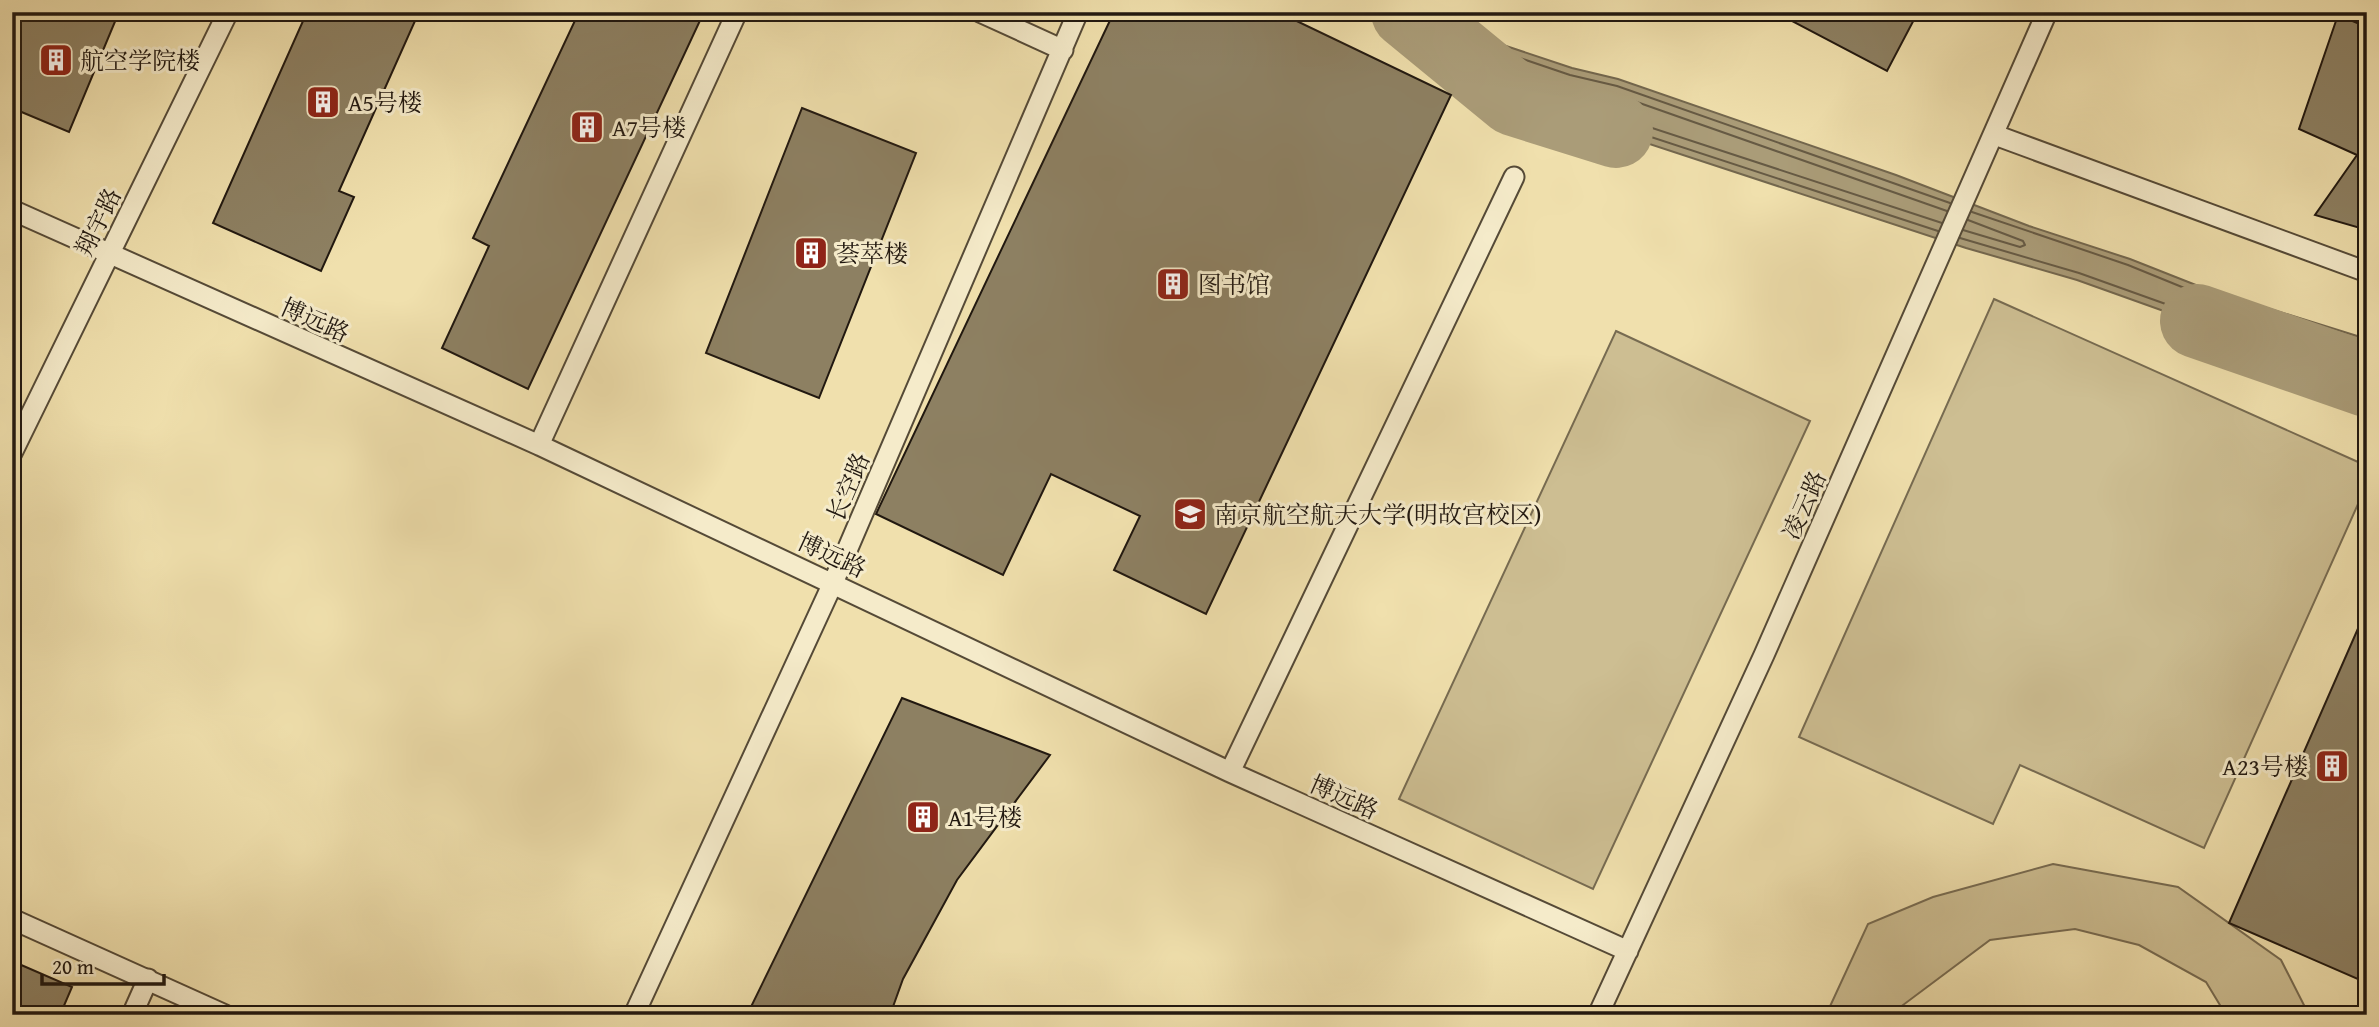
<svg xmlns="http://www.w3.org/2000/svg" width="2379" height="1027" font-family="'Gentium Book Plus','Noto Serif SC',serif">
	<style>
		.green { fill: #cdbe92; stroke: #776b51; stroke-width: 2 }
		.water { fill: #aa9c78; stroke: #73674e; stroke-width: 2 }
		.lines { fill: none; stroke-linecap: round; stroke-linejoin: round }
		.shore { stroke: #665a44; stroke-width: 2 }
		.river { stroke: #aa9c78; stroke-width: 74 }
		.building { fill: #8d8062; stroke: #211810; stroke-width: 2 }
		.service-casing { stroke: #554a37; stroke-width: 23 }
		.service { stroke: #f5ebca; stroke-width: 19 }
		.labels { text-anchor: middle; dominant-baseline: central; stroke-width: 6; stroke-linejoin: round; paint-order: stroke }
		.poi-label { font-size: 24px; fill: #211810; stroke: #f5ebca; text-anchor: start }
		.street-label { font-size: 24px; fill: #211810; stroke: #f5ebca }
	</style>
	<rect width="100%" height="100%" fill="#f0e0ad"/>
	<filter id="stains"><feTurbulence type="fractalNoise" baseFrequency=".00286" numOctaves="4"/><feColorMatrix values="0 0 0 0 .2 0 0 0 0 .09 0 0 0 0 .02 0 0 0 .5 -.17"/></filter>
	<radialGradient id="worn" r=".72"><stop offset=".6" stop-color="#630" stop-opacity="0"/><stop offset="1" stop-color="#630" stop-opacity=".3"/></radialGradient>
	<path class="green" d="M1994,299l373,167v18l-163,364 -184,-83 -27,59 -194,-87z
		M1616,331l194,90 -217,468 -194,-90z
		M2053,864l125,23 103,73 28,55h-83l-20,-33 -67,-37 -64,-16 -85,11 -87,65 19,10h-96l42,-91 65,-27z"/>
	<path class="water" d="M1406,12h59l17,26 90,30 46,11 278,96 133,51 101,33 76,30 161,50v38l-153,-48 -137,-49 -111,-32 -499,-164 -45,-36z"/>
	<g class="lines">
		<path class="shore" d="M1414,12l14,32 43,34 467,153
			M1423,12l12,26 40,32 467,153
			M1450,12l3,11 22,29 93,31 46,11 333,117
			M1459,12l20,32 91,31 47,11 333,117
			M1972,212l156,53 76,31 163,49
			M1963,230l57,17 5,-2 -2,-4 -55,-21
			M1960,238l119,35 137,49 151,48"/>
		<path class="river" d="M1408,12l106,87 102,32
			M2197,321l170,59"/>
	</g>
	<path class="building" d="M12,12h107l-50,120 -57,-24z
		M307,12h112l-80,179 15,6 -33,74 -108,-48z
		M579,12h26l10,5 2,-5h87l-176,377 -86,-41 47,-102 -16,-8z
		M1114,12h164l173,83 -245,519 -92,-44 26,-54 -89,-42 -48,101 -127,-61z
		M1775,12h143l-31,59z
		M2338,15l29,12v203l-52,-15 42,-60 -58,-26z
		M802,108l114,45 -97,245 -113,-45z
		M2367,608v375l-138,-60z
		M902,698l148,57 -93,125 -54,99 -13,36h-143z
		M12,961l60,26 -12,28h-48z"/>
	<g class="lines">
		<g class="service-casing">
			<path id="service" d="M980,12l83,38
				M1995,135l372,137
				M12,210l527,235 691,327 398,179
				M539,445l198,-433
				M12,453l216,-441
				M1230,772l284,-595
				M12,919l213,96
				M132,1015l16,-36
				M634,1015l199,-432 245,-571
				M1598,1015l166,-360 283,-643"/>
		</g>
		<use href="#service" class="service"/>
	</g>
	<defs>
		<g id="building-square" transform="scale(1.75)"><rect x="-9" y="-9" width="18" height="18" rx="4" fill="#8f2418" stroke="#f5ebca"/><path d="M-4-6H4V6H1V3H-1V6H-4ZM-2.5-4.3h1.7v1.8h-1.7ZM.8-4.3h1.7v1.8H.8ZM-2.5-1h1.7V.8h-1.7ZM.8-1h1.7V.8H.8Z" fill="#fff"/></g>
		<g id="university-square" transform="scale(1.75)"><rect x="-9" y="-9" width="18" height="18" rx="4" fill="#8f2418" stroke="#f5ebca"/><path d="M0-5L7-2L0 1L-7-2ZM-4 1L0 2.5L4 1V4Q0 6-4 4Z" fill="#fff"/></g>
	</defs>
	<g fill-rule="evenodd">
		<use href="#building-square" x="56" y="60"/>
		<use href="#building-square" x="323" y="102"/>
		<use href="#building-square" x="587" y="127"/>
		<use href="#building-square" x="811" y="253"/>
		<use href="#building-square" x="1173" y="284"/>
		<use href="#university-square" x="1190" y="514"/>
		<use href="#building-square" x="2332" y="766"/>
		<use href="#building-square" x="923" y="817"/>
	</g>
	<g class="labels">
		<g class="poi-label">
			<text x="80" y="60">航空学院楼</text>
			<text x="348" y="102">A5号楼</text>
			<text x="612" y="127">A7号楼</text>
			<text x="836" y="253">荟萃楼</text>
			<text x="1198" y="284">图书馆</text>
			<text x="1214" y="514">南京航空航天大学(明故宫校区)</text>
			<text x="2308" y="766" text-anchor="end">A23号楼</text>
			<text x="948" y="817">A1号楼</text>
		</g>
		<g class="street-label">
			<text transform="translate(98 222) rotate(-64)">翔宇路</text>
			<text transform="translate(315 320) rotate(24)">博远路</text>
			<text transform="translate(848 487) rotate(-67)">长空路</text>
			<text transform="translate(1804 505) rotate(-66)">凌云路</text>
			<text transform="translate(832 555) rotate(25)">博远路</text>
			<text transform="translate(1344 797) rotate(24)">博远路</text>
		</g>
	</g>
	<rect width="2379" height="1027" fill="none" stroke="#f0e0ad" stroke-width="42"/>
	<rect x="14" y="14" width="2351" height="999" fill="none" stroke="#211810" stroke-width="3.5"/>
	<rect x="21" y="21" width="2337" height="985" fill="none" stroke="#211810" stroke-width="2"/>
	<path d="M42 974v10h122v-10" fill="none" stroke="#211810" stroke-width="3.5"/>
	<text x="52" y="974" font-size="21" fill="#211810" stroke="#f5ebca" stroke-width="5" paint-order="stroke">20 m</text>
	<rect width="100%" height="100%" filter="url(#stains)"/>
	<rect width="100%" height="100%" fill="url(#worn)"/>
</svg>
